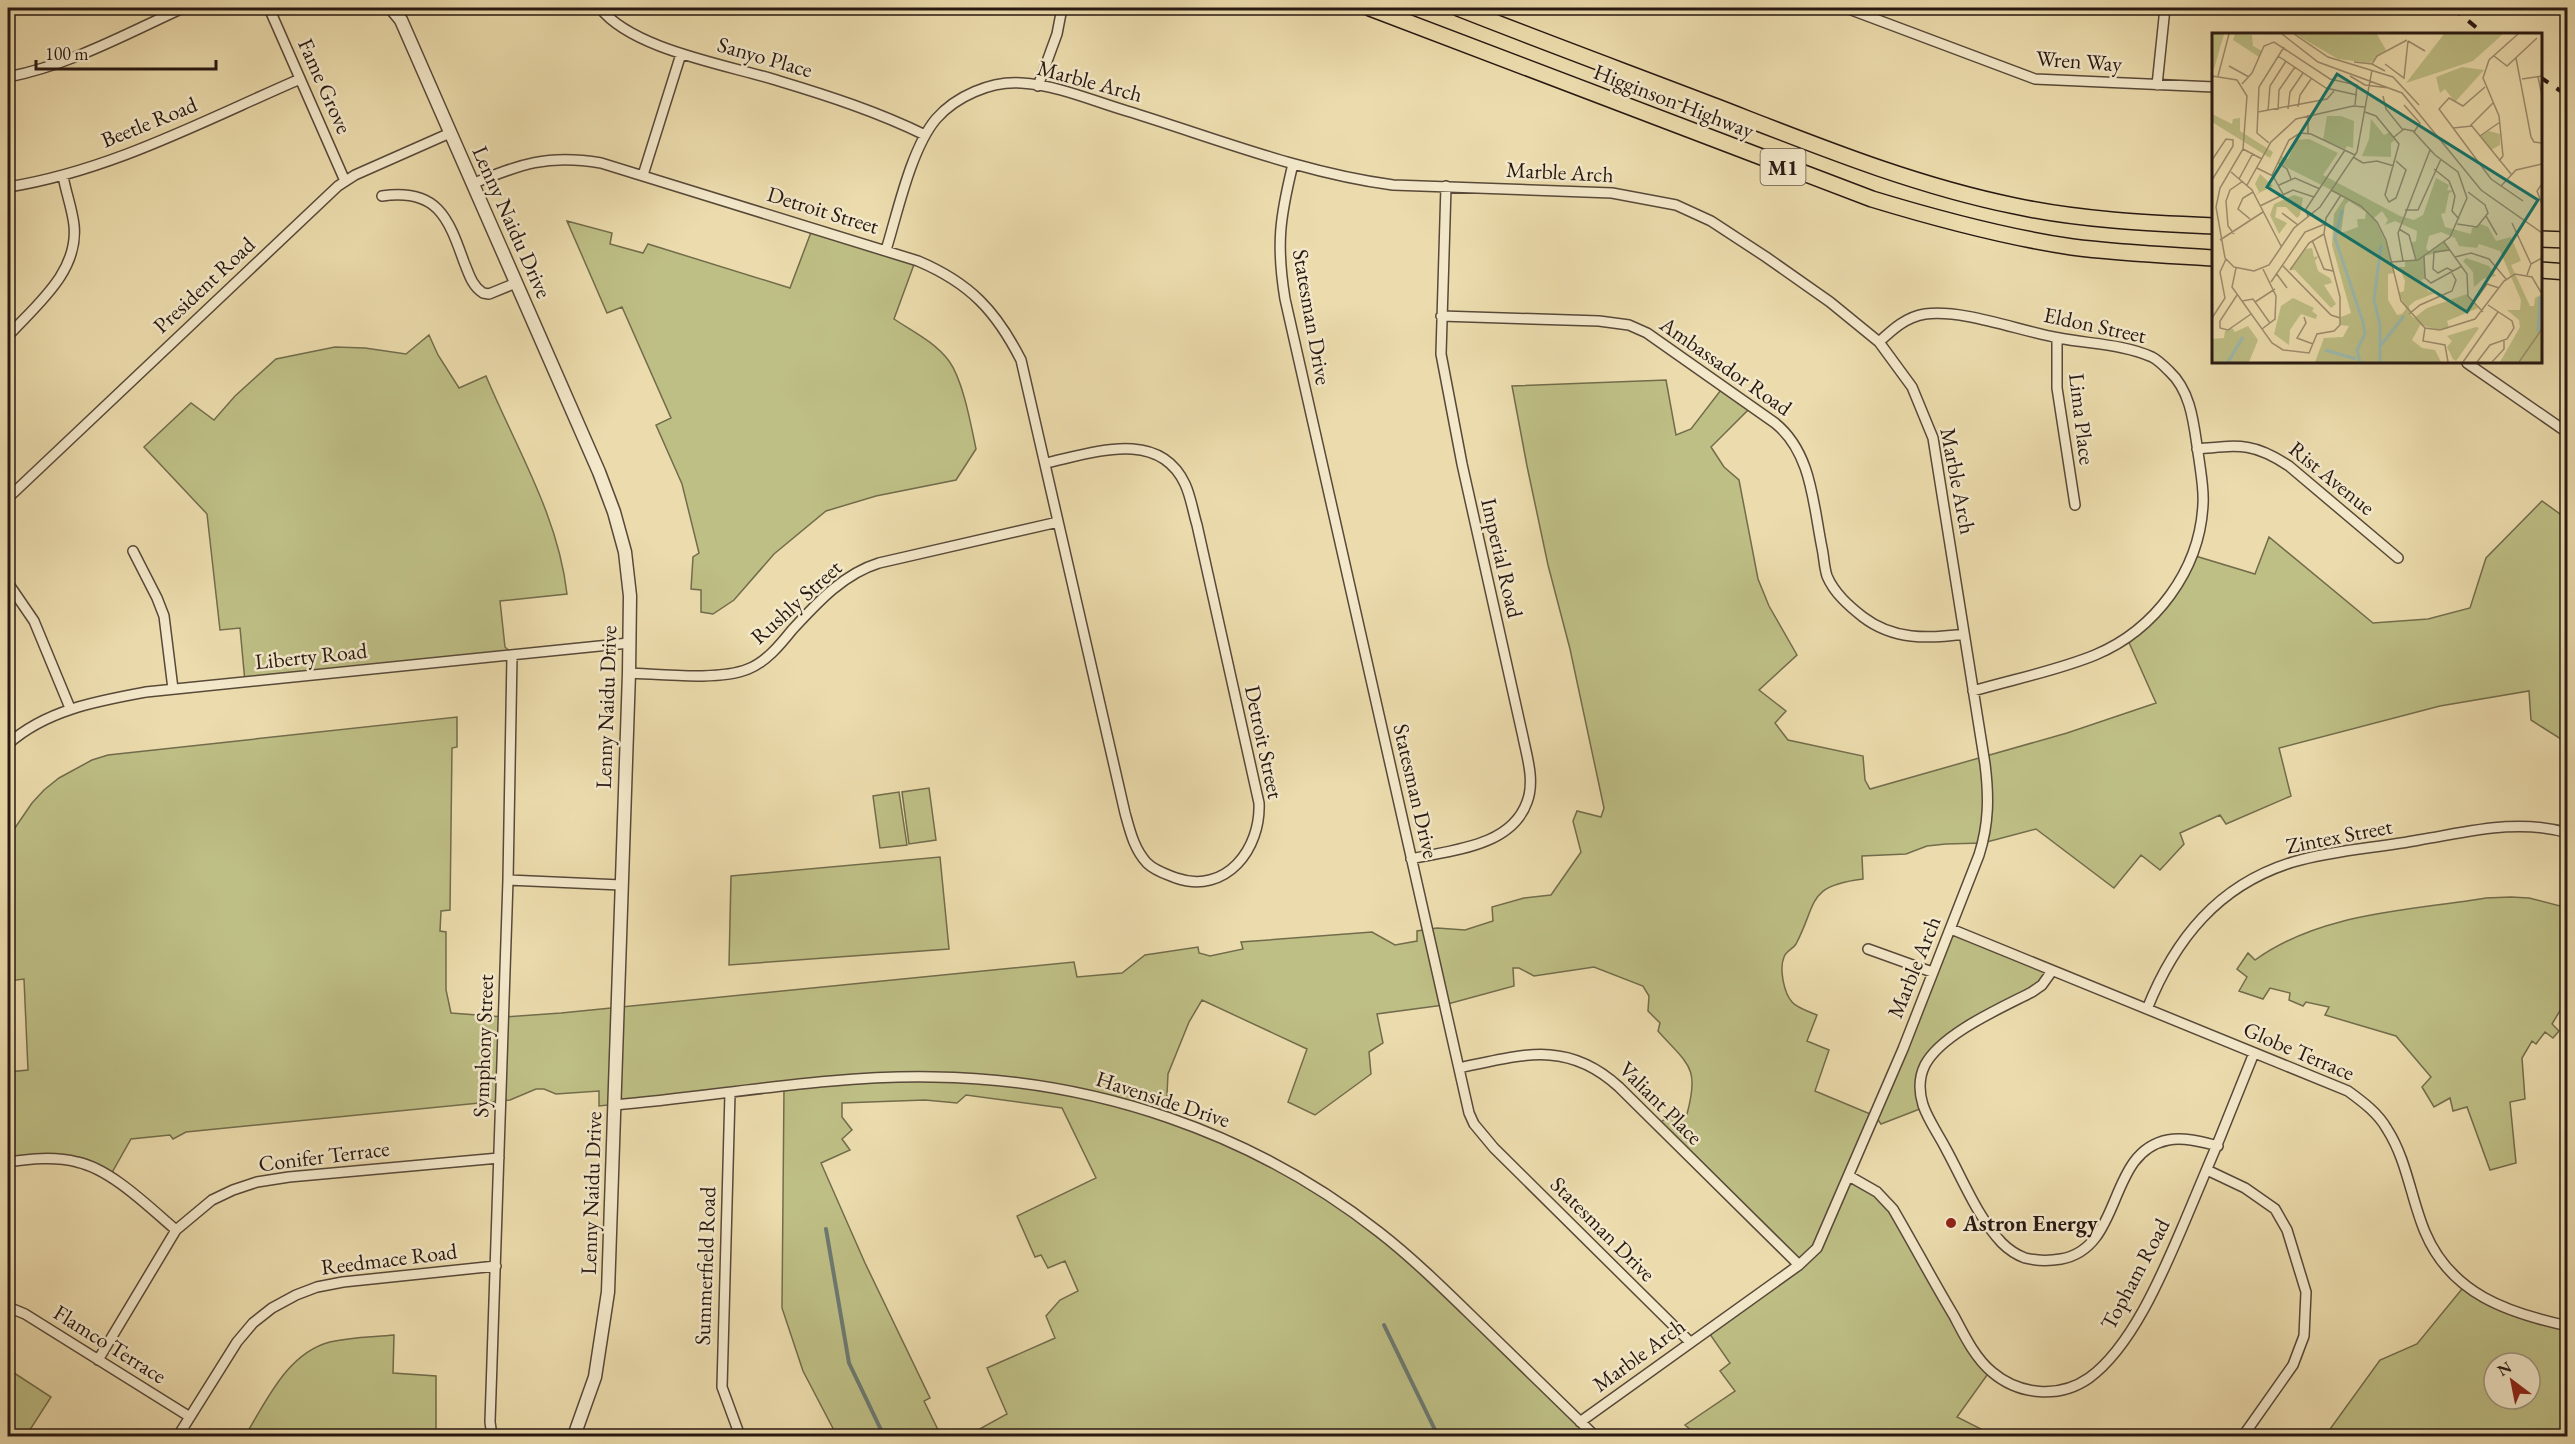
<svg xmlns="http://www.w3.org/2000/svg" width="2575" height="1444" font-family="'EB Garamond',serif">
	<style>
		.green { fill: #bebf85; stroke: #726c4c; stroke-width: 1.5; fill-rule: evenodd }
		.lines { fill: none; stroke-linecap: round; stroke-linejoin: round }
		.stream { stroke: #6c7971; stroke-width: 4 }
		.minor-casing { stroke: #584939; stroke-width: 12 }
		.tertiary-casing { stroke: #584939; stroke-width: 15 }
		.trunk-casing { stroke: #271812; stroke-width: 18 }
		.minor { stroke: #f3e8ca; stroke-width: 9 }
		.tertiary { stroke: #f3e8ca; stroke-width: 12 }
		.trunk { stroke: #ecdcad; stroke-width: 15 }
		.rail { stroke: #271812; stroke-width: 4; stroke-dasharray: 10 10; stroke-linecap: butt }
		.poi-dot { fill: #8f2418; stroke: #f3e8ca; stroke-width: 2 }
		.labels { text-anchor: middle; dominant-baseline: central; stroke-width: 5; stroke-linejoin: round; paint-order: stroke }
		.shield { fill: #f3e8ca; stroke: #645649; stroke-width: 1.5 }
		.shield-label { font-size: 21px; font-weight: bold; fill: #271812 }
		.street-label { font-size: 22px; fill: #271812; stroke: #f3e8ca }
		.poi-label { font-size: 22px; font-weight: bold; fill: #271812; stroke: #f3e8ca; text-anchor: start }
		.inset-river { fill: none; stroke: #9abab1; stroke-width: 3 }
		.inset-road { fill: none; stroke: #9d8e6f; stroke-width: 1.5 }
		.view { fill: #0f766e; fill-opacity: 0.15; stroke: #0f766e; stroke-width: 3 }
		.inset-edge { fill: none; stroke: #271812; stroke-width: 3 }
	</style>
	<rect width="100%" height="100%" fill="#ecdcad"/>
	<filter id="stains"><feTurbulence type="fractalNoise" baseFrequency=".00333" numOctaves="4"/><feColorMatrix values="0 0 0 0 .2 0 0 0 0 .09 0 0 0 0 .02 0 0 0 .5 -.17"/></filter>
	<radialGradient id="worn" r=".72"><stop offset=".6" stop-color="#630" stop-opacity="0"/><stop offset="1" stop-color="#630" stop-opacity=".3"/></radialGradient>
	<path class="green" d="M567,221l45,12 -2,11 33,9 5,-9 142,44 23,-61 103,32 -22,60c18,12 41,23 55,42 14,19 22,64 27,88l-20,31 -80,16 -50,15 -52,43 -40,46 -21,14 -12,-2v-22l-10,-1 2,-32 6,-4 -17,-69 -26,-59 15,-7 -49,-111 -15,6z
		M429,335l9,20 21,33 27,-12c30,72 72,139 81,218l-67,7 5,46 8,7 -268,28 -5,-54 -20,2 -13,-116 -63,-67 47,-44 23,17 21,-24 41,-37 59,-12 30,1 41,6z
		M1666,380l10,55 15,-6 33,-43 28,20 -41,41 13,20 15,13 19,99 11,27 28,49 -38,35 27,21 -11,12 13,17 75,16 2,24 5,9 197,-56 89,-30 -29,-65 24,-20 41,-63 63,19 14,-37 104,86 55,-4 42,-11 16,-50 56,-57 25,18v224l-36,-23 -2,-29 -89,15 -161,42 12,48 -65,28 -6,-9 -40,18 4,11 -24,26 -19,-15 -27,33 -78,-59 -53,14 -37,1 -19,2 -21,8 -44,2 1,23c-57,7 -45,23 -67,65 -3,5 -10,7 -12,13 -5,12 0,36 8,45 5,6 18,10 25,13l-10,26 22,9 -14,41 60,25 76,-188 102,42 -5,9 -105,64 -21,33 3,31 -44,17 -5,-7 -27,58 29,17 112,179 -33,46 30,15 -2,4h-287l-13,-11 50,-34 -15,-20 10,-8 -23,-33 91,-65 -142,-139 9,-7 22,-5c13,-48 1,-49 -29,-83l2,-8 -12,-12 1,-15 -6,-10 -49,-19 -60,9 -15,-8h-6l1,18 -70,19 -67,9 6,29 -14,9 2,22 -56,41 -27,-13 19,-53 -105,-49 -13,22 -21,52 -2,41 50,19 152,89 227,213h-628l40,-22 -20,-46 68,-30 -9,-22 14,-16 18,-9 -13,-30 -17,7 -7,-13 -6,2 -18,-41 79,-38 -34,-70 -96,-13 -9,8 -32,-3 -83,3v14l10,13 -10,9 8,11 -29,13 44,100 65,135 -6,3 17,35h-104l-34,-65 -21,-63 2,-221 -185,19v-15l-43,3 -12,-5h-8l-26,11 -324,32 -13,7 -3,-4 -39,4 -21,37 -32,-15 -70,1v-90l20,-2 -4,-91 -16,2v-143l24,-35 12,-13 15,-12 33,-18 16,-5 349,-38v30l-5,1 -2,162 -9,1 -1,20 6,1v58l5,23 53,4 57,-4 513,-51 3,15 45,-4 23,-18 53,-8 1,6 11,3 33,-7 -2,-7 131,-10 23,13 22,-4v-10l20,-3 28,2 28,-9 -1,-14 32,-9 27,-3 30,-43 -8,-31 4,-10 24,6 3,-9 -34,-159 -22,-84 -21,-99 -15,-80z
		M929,788l7,52 -27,4 -7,-52z
		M899,792l8,53 -27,3 -7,-52z
		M940,857l9,92 -220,16 2,-89z
		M2511,897l18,1 39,10 -1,91 -15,25 7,7 -6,7 -8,-6 -9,12 -4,-3 -10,17 3,41 -15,3 6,61 -26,7 -23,-63 -14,4 -3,-13 -16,9 -12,-20 9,-10 -35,-41 -71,-21 4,-8 -23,-5 -3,4 -14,-6 1,-7 -20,-5 -7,11 -24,-8 8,-14 -10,-8 11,-16 7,7c67,-48 153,-49 231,-62z
		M2466,1284l20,15 81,27v110h-242l55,-76 37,-16zM2494,1363h36v36h-36z
		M394,1335l-1,38 43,3v60h-191c21,-34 42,-83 85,-94 20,-5 43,-5 64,-7z
		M8,1369l43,28 -25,39h-18z"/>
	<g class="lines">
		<path class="stream" d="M826,1229l23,134 35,73
			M1384,1325l54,111"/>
		<g class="minor-casing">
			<path id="minor" d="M269,8l76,173
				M600,8c33,42 129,57 179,73 50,15 99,31 146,54
				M1846,8l189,71 179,8
				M8,77c62,-12 118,-43 175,-69
				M2157,85l8,-77
				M1038,86l19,-52 5,-26
				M1293,164c-13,53 -17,80 -8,135l184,814 5,11 20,24 196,194
				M643,175l38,-121
				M472,184c49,-20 75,-30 129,-21l317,98c52,22 78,50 103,99l104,453c5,18 9,36 22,50 8,8 19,11 29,15 50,17 85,-29 83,-75l-62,-278c-4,-13 -6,-28 -12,-41 -26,-56 -93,-31 -139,-21
				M8,187c102,-16 197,-67 292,-108
				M382,196c55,-8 66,21 82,66 5,12 8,24 19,31l6,1 27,-11
				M886,250c12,-39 25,-101 50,-131 20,-23 55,-38 85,-36 36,2 72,18 106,28 88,27 175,62 266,74l219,8 64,12 35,16 55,36 64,45 49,40 33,45 21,51 52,326c4,32 4,60 -6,91l-76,194 -86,199 -18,17 -219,157
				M1441,316l158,5 30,4 18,8 128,90c37,30 38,81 47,125 2,9 2,19 5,28 7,17 22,30 36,41 30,23 65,22 101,17
				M8,336c28,-31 71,-64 66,-111 -2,-17 -8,-32 -11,-49
				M2057,338v50l18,117
				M1879,342c14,-13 27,-25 46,-28 39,-5 94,17 134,24 30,6 64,6 93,19 6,3 12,9 17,14 24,22 25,58 30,88 2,15 5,31 4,45 -3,66 -48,126 -108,151 -39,16 -81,24 -122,36
				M2467,363l101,70
				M2197,449c42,-4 56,-7 92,17l109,92
				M8,498l330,-312 17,-11 95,-42
				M133,551l24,47 7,18 9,73
				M8,583l26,38 36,87
				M629,673c31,1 90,8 119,-4 18,-7 32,-24 44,-39 25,-27 51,-56 87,-67l179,-41
				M8,744c38,-34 89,-43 138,-52l483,-49
				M1411,859c40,-9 100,-12 116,-57 8,-21 0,-45 -4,-65l-61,-273 -21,-110 5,-168
				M508,880l113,5
				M1951,929l397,162c15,11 30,22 39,38 20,31 24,70 38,103 26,62 83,81 143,94
				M1868,949l64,23
				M2052,971l-10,14 -10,7c-31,16 -91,42 -107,73 -6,12 -6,27 -2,40 5,15 16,30 23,44 17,31 32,69 56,94 6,6 15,12 23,15 12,3 24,3 36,1 63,-11 45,-107 107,-119 17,-3 34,2 50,6
				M2147,1009c28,-70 71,-124 146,-147 40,-12 84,-14 126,-22 49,-8 99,-22 149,-7
				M1459,1068c62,-13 108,-29 160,19l180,178
				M730,1093l-8,294 18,49
				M615,1105c105,-9 213,-30 318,-28 161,2 319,55 446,155 36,28 69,61 102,93 38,37 76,74 114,111
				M8,1162c22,-3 46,-6 69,0 34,7 72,45 99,68
				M2207,1170l38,18 30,21 12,21 19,62 -2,44 -11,29 -50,71
				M1849,1176l28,16 16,17c21,36 40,72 61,107 10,19 21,42 38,56 27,23 67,27 97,6 44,-32 75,-108 96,-157 24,-56 47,-112 69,-168
				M8,1307l17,7 165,103
				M98,1360l78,-130 36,-30 21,-10 24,-8 32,-5 210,-19
				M178,1436l59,-94 16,-19 19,-15 24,-13 21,-8 26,-5 153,-16
				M492,1436l-2,-14 18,-542 4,-224"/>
		</g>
		<g class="tertiary-casing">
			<path id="tertiary" d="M391,8l10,12 198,452 15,40 11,40 5,44 -1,77 -21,619 -13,85 -21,59"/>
		</g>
		<g class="trunk-casing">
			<path id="trunk" d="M1370,8l502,191c66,20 132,38 200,48 47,6 95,8 142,11
				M1458,8c86,34 173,66 259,99 98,38 195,78 298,99 65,14 132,17 199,20
				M2540,239l28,1
				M2540,270l28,2"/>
		</g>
		<use href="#minor" class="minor"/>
		<use href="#tertiary" class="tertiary"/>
		<use href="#trunk" class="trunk"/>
		<path class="rail" d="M2453,8l31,26
			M2540,77l28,19"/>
	</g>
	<circle class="poi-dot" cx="1951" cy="1223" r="6"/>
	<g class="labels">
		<rect class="shield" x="1760.5" y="149" width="45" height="36" rx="4.5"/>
		<g class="shield-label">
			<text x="1783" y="167">M1</text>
		</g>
		<g class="street-label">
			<text transform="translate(765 57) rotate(16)">Sanyo Place</text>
			<text transform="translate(2079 61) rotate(4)">Wren Way</text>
			<text transform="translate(1090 81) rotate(15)">Marble Arch</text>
			<text transform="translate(325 86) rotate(66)">Fame Grove</text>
			<text transform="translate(1674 101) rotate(21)">Higginson Highway</text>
			<text transform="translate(149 122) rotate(-22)">Beetle Road</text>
			<text transform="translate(1560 172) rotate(3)">Marble Arch</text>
			<text transform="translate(823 210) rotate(17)">Detroit Street</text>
			<text transform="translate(512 222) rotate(66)">Lenny Naidu Drive</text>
			<text transform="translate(204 285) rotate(-43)">President Road</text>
			<text transform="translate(1312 317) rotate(80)">Statesman Drive</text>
			<text transform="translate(2095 325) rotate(12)">Eldon Street</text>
			<text transform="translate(1726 366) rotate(35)">Ambassador Road</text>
			<text transform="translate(2082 419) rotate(83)">Lima Place</text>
			<text transform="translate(2332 478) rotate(39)">Rist Avenue</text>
			<text transform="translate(1958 481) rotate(79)">Marble Arch</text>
			<text transform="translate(1502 558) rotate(77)">Imperial Road</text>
			<text transform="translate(796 602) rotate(-42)">Rushly Street</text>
			<text transform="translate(311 656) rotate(-6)">Liberty Road</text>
			<text transform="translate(606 707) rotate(-88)">Lenny Naidu Drive</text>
			<text transform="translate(1264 742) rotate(78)">Detroit Street</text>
			<text transform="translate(1416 791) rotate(77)">Statesman Drive</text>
			<text transform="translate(2339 836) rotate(-11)">Zintex Street</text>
			<text transform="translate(1914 967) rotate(-68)">Marble Arch</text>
			<text transform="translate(483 1046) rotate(-88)">Symphony Street</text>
			<text transform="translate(2299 1051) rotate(23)">Globe Terrace</text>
			<text transform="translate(1163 1099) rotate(18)">Havenside Drive</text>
			<text transform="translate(1661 1103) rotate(45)">Valiant Place</text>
			<text transform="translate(324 1156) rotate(-7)">Conifer Terrace</text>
			<text transform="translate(591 1193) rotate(-88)">Lenny Naidu Drive</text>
			<text transform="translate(1603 1229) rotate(45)">Statesman Drive</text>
			<text transform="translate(389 1259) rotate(-7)">Reedmace Road</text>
			<text transform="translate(705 1266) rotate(-88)">Summerfield Road</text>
			<text transform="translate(2135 1274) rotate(-62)">Topham Road</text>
			<text transform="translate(110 1344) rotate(32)">Flamco Terrace</text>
			<text transform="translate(1639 1355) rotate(-36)">Marble Arch</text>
		</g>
		<g class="poi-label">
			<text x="1963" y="1223">Astron Energy</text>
		</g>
	</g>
	<g transform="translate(2212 33)">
		<rect width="330" height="330" fill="#ecdcad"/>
		<path d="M0,1h12l-10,35h-2zM23,1l17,1 1,11 9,5 -3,6 -26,-17zM83,1h82l9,16 -16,13 -32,-4zM232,1h59l-30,27 -67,22zM250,34l22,3 -29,32 -10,-13 -5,4 -4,-16zM0,81l20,10 1,-5 7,-1v13l33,21 -3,6 -58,-36zM115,83h14l13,5 -1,27 -6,-2 -2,3 -22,-9zM159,86l13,16 6,-3 6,7 -5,4v14l-29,-1 7,-17zM277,98l11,3v11l-9,5 -11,-14zM97,106l29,14 -15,22 77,41 14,4 9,-5 13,-37 13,7 -2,5 7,1 -5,2 -4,20 -4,1 4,13 26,7 1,-6 9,-4 7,3 8,14 15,-4 10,24 -10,4 19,41h4l1,-8 7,-4v68h-42l20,-35 -1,-7 -12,-10h13l1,-10 -21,-49 -21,-7 -2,4 -18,-2 -4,-8 -14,-6 -12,4 -3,12 3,4 15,-10 6,8 -26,6 2,22 -5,2 7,11 7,2 -20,8 -6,5 1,8 4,4 13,-10 40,-14 11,14 -31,13 2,7 -9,2 -20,-5 -2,4 -6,11 10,8 13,2 6,12h-126l9,-24 19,-1 6,-11 -9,-1 1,-8 10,-4 -19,-68 2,-31 11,-17 -67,-34 3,-7 7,3 8,-19zM137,168l17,11 -1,7h-8l1,8 -17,6 4,-28zM170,178l6,9 -3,5 10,-4 22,10 -1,10 -5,2 5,17 -11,1v6h-6l6,14 -1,10 -5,2 7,16 -4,5 -5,1 -9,-15v-26l6,-1 -7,-29 -13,-26zM48,141l13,12 -18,9 4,-3 -4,-8zM82,162l9,3 -3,17 -3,3 -11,-11h-9l-2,10 12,6 -8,11 -9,-19 4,-11zM100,215l2,9 5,-1 -4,5 3,10 12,7 2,5 -8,2 12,19 -5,4 -36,-38h-5l15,-21zM254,225l23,8 7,10 -13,3 -9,8 -1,-15 -10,-11zM81,265l21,10 -2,3 5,4 -1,4 -15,-5 -11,16 -1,15 -15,-11 7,-28zM36,293l10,14 -9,22h-37v-23l12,-1 1,-7 7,-3 3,4zM264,294l3,1 -23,33 -3,-2 -6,-12 5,-6 -5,-5z" fill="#bebf85" fill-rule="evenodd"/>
		<path class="inset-river" d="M130,177l-7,28 28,84 2,12 -8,16 3,12M326,299l2,-35M169,312l23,-29M113,317l31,9M16,329l15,-25M168,329v-37l-6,-25 7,-55"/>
		<path class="inset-road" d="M70,1l36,28 84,31 79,97 61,43M82,1l34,23 65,20 26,28M196,8l17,10M66,23l48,32 31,7M282,23l13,10 30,-28M304,25l15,79 3,5 8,1M142,29l18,2 13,7M160,31l5,-8 30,-16M173,31l19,14 4,-37M17,33l20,11M0,43l25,4 10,16 -4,53 -23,39 -4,19 9,51 9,9 20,4 15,-6 25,-37 26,-21 37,-55 15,-82M6,43l11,-42M138,43l15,9 24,3M326,44l4,19M310,46l20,-3M30,51l10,-11 12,-27 10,-4 56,37 27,6 -2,20M273,54l-22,19 -14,-8 -10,11 52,70 32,22M171,63l3,13 17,21M192,72l16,18 -6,9M86,74l2,-12 11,-16M76,76l2,-17 13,-19M66,77l1,-20 16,-23M56,78l2,-25 16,-25M46,79l69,-13 7,-8M153,79l11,4 23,28 -14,51 4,7 7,-4 10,-28 -10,-9M96,82v18M258,93l23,-23M241,95l19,-2 39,48M268,103l20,-14M57,110l-12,-10 2,-46 25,-40M31,116l19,10M141,124l10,6 14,-2 17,5M0,127l14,-21 7,1v6l-21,34M287,128l4,-5 -4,-40 -16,-38 6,-18 29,-26M66,130l9,6 4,10M45,135l16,8 10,18M222,136l15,12 6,15 -3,15 7,8M19,139l21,18 29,56M60,142l17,-35 11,-7 11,1 44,21M27,146l14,-26M330,151l-5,7 5,13M35,152l24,-43 25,-23 57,-13 12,1M67,152l16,-7 25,11M289,153l15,-16 26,-6M119,157l30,16 16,16 9,18 15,61 24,27 15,2 35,-11 29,-38 11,-7 17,3 10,17M48,173l33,-16 21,7M193,177h13l23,-51M70,180l16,12M274,183l11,19M96,184l-2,-8 39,-59M38,186l-12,-10 5,-11 10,-6M300,190l19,41M245,191l20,3 11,-14 -3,-8 -17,-13M187,196l10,6 7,25M22,201l-6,-8 -2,-25 4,-11 13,-9M8,207l43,-28M100,207l12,29 9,2M232,209l23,32 1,22 15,16M238,217l-16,2 -1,17 5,4 9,-5 6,3M212,223l1,22 6,5 31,-17M243,224l16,-4 18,6 17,20M191,228l-5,-28 32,-83M179,229l27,-2 32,-23 17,-39 -9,-26 -23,-17 -22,-24 -9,-2 -10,8M70,232l49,50 9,3M24,235l-4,19 40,56 11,7 26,3 8,-19 17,-3 6,-6v-28l-16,-63 2,-16 15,-23M78,237l19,-27 15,-9M64,240l11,15M315,242l4,-11 11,-6M59,249l34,-50 20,-8M25,262l-17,26v7l8,2 23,-16M30,268l11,-2 17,24M43,269l20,-13M261,270l14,-19 12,4M197,281l11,-9 32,-14 4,-11 -4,-7M92,284l2,6 -9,15 16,6M0,285l13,-20 -5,-26 6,-13M213,295l-2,13 22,4 3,17M50,296l13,-10 1,-23 -13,-27M251,329l35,-50M265,329l13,-17 17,-6 7,-11 -2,-7 -24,-16M280,329l12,-13v-8M307,329l23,-33"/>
		<path class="view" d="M125,41l201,126 -71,112 -200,-125z"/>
		<rect width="330" height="330" class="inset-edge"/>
	</g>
	<rect width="2575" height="1444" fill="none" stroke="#ecdcad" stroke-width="30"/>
	<rect x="9" y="9" width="2557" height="1426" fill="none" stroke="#271812" stroke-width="3"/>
	<rect x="15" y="15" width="2545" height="1414" fill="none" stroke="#271812" stroke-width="1.5"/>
	<g transform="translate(2512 1381) rotate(328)"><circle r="28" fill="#f3e8ca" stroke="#a19580" stroke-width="1.5"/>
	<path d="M0-4.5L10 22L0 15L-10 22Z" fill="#8f2418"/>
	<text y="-9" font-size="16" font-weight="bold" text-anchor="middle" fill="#271812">N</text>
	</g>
	<path d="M36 60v9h180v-9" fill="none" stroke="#271812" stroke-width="3"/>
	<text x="45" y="60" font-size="18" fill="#271812" stroke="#f3e8ca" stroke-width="4.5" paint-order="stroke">100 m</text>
	<rect width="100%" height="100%" filter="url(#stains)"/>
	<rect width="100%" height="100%" fill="url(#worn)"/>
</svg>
